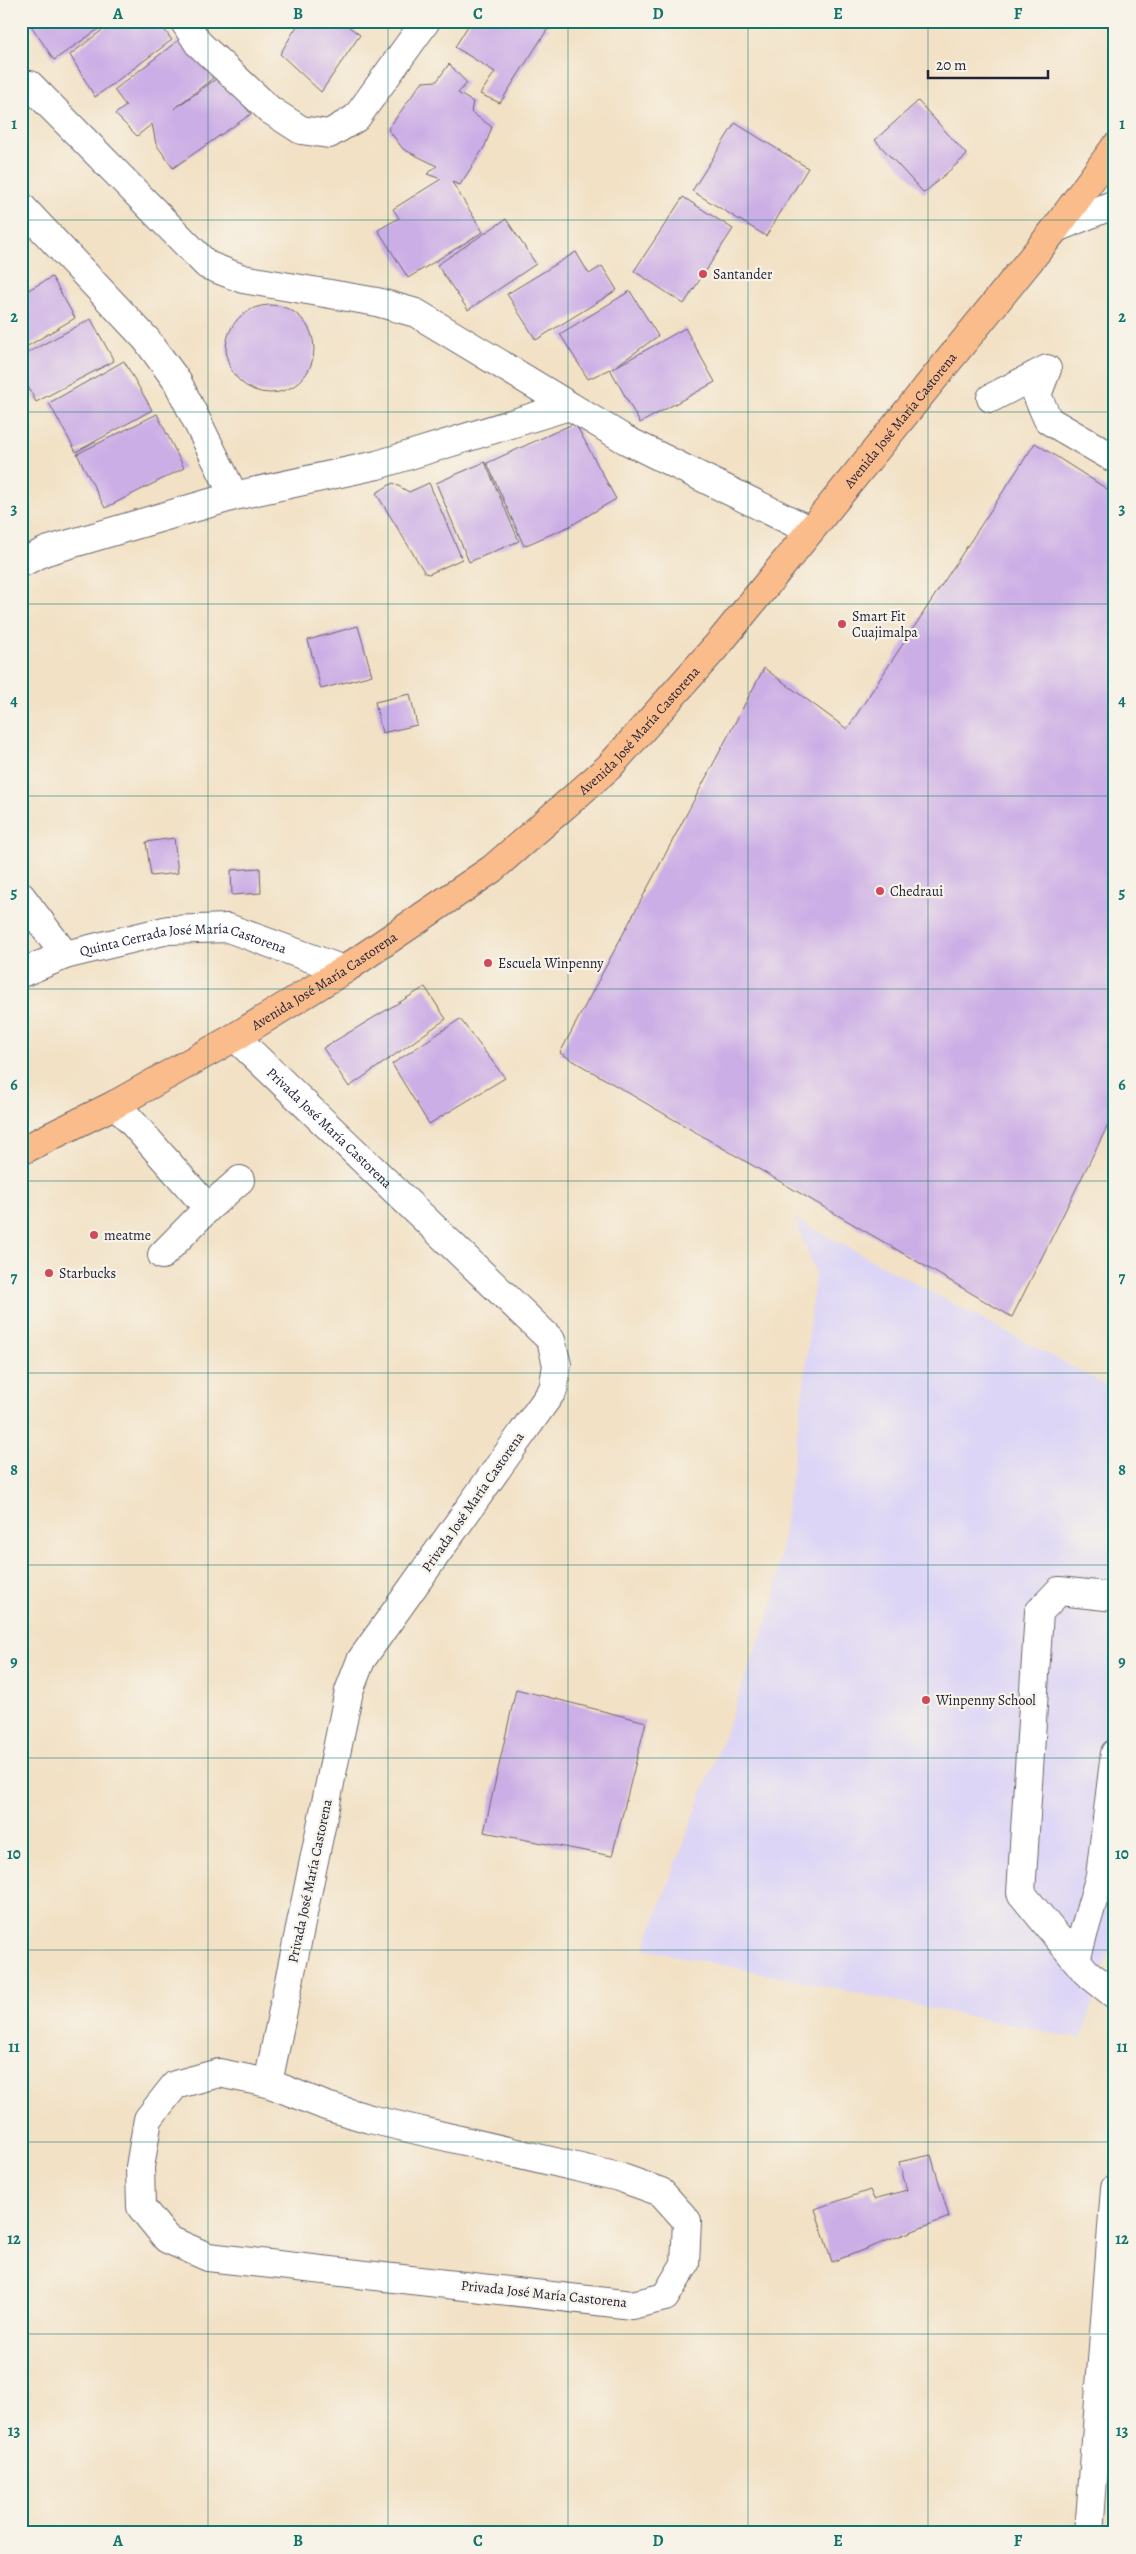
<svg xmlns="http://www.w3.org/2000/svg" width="1136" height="2554" font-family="Alegreya,serif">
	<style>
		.built { fill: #ddd5f6 }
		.building { fill: #ccaee6 }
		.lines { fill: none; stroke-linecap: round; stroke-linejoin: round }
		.minor-casing { stroke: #6b656b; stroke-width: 30 }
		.major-casing { stroke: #6b656b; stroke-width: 30 }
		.minor { stroke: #fff; stroke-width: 28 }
		.major { stroke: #fabc8b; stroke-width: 28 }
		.grid { fill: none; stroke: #0f766e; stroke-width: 1; stroke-opacity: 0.55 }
		.poi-dot { fill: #d1495b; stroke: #f7f3e8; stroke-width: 2 }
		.labels { text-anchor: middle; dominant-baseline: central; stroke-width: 4.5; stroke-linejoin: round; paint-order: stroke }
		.poi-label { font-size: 14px; fill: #22223b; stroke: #f7f3e8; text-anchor: start }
		.street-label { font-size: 14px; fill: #22223b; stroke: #f7f3e8 }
		.neatline { fill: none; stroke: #0f766e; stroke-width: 2 }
		.grid-label { font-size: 16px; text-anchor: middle; font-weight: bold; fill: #0f766e }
	</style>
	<rect width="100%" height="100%" fill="#f7f3e8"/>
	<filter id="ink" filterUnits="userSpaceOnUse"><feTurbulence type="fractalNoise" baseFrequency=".02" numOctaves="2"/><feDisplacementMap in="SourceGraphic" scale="10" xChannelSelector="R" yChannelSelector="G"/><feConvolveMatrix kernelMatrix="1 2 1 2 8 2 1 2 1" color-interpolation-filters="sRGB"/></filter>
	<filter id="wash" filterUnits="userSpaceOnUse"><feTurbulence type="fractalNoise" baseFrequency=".0096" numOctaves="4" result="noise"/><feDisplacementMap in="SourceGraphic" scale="20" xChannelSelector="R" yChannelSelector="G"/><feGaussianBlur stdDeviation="1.12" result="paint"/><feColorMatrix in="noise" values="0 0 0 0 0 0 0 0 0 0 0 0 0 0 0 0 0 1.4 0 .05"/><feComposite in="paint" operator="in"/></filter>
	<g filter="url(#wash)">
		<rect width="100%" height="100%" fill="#f2e1c5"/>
		<path class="built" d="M795,1219l320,171v542l-34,107 -437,-90 130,-347 30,-217 11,-113z"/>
		<g id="blocks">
			<path class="building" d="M28,21h82l-56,39z
				M114,21h44l14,19 -77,57 -25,-42z
				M300,21h41l19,14 -39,57 -41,-38z
				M471,21h67l12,8 -3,1 -47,73 -20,-9 15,-22 -40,-25z
				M184,36l29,42 -39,31 46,-33 31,38 -78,54 -17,-24 -4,-20 -15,12 -22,-22 11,-8 -12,-16z
				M449,64l18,19 -9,10 15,9 -2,10 21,15 -7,19 -25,39 -8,-3 31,50 -75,46 -30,-48 21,-12 -6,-9 48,-30 -14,-5 10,-8 -34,-17 -15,-20 34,-47 15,-1z
				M918,101l49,54 -43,38 -49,-53z
				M735,123l73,45 -42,68 -74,-45z
				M683,197l50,32 -49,75 -50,-33z
				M506,219l30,45 -68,46 -31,-45z
				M576,252l13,22 13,-8 15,24 -81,50 -29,-46z
				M52,277l23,41 -54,32v-56z
				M630,291l28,45 -46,33 73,-41 30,54 -75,41 -30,-54 -22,10 -28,-45z
				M226 349a44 44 0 1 1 88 0a44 44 0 1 1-88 0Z
				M91,319l23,42 -78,41 -15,-29v-17z
				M124,361l28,49 -76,42 -27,-49z
				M157,414l27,54 -79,40 -28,-54z
				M575,423l41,76 -46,27 -46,20 -37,-83z
				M1035,443l80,51v617l-103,206 -452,-264 204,-385 83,61z
				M485,462l34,79 -50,21 -33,-79z
				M393,483l16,9 20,-9 33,76 -33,15 -4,-1 -49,-80z
				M358,626l14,49 -51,14 -13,-49z
				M410,694l7,31 -35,8 -7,-31z
				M174,838l4,35 -27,3 -5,-34z
				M260,868l1,25 -29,2 -1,-25z
				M425,987l21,32 -97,68 -26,-39z
				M460,1019l45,59 -76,46 -37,-60z
				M516,1689l130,33 -34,134 -128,-24z
				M931,2155l18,62 -117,45 -17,-53 55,-19 4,9 33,-9 -8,-28z"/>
		</g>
	</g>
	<g filter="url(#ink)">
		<use href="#blocks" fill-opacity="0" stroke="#6b656b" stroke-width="1"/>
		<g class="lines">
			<g class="minor-casing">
				<g id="minor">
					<path d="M184,21l14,22 72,67 31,20 28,4 27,-16 70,-97"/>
					<path d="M30,85l177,180 36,14 134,23 39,11 210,127 183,90"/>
					<path d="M21,206l125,133 31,42 57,115"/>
					<path d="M1056,228l59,-24"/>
					<path d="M991,398l56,-29 -10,26 11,25 67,39"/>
					<path d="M21,563l25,-12 188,-55 143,-31 192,-59"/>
					<path d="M21,896l44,59"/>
					<path id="s1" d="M21,973l44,-18 103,-25 60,-2 116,42"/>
					<path id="s2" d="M235,1037l316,303 6,25 -4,25 -192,270 -12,31 -81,392"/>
					<path d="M116,1104l92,104 -46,47"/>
					<path d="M208,1208l32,-28"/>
					<path d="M1115,1597l-56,-6 -20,21 -18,281 65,79 29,23"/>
					<path d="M1076,1959l24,-83 15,-123"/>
					<path d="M219,2073l49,10 58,23 44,13 249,58 42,15 26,29 -2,43 -20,33 -33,8 -424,-48 -41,-18 -26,-32 -1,-40 8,-48 27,-34z"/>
					<path d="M1089,2533l26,-345"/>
				</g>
			</g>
			<g class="major-casing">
				<g id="major">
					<path id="s3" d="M21,1151l95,-47 119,-67 109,-67 148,-101 117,-102 111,-125 336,-414 59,-81"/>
				</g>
			</g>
			<use href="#minor" class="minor"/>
			<use href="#major" class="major"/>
		</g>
	</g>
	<path class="grid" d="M208,21v2512M388,21v2512M568,21v2512M748,21v2512M928,21v2512M21,220h1094M21,412h1094M21,604h1094M21,796h1094M21,989h1094M21,1181h1094M21,1373h1094M21,1565h1094M21,1758h1094M21,1950h1094M21,2142h1094M21,2334h1094"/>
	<g class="poi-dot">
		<circle cx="703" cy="274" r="5"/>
		<circle cx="842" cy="624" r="5"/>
		<circle cx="880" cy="891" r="5"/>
		<circle cx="488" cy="963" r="5"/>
		<circle cx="94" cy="1235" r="5"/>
		<circle cx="49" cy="1273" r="5"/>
		<circle cx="926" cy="1700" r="5"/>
	</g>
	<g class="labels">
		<g class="poi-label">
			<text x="713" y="274">Santander</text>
			<text x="852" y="616">Smart Fit<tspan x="852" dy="16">Cuajimalpa</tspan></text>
			<text x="890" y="891">Chedraui</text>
			<text x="498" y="963">Escuela Winpenny</text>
			<text x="104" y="1235">meatme</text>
			<text x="59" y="1273">Starbucks</text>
			<text x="936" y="1700">Winpenny School</text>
		</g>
		<g class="street-label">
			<text stroke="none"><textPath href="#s3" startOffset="1158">Avenida José María Castorena</textPath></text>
			<text stroke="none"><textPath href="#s3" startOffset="752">Avenida José María Castorena</textPath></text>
			<text stroke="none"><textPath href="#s1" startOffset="169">Quinta Cerrada José María Castorena</textPath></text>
			<text stroke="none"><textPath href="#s3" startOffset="348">Avenida José María Castorena</textPath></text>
			<text stroke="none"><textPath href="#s2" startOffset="131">Privada José María Castorena</textPath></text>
			<text transform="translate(473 1502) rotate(-55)">Privada José María Castorena</text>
			<text transform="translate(310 1881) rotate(-78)">Privada José María Castorena</text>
			<text transform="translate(544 2294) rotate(6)">Privada José María Castorena</text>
		</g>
	</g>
	<rect width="1136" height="2554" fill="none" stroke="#f7f3e8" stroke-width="55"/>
	<path d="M928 70v8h120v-8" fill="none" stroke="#22223b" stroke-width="2.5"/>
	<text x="936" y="70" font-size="15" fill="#22223b" stroke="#f7f3e8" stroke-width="4" paint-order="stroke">20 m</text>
	<rect x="28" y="28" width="1080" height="2498" class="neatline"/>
	<g class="grid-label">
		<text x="118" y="19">A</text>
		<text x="298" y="19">B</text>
		<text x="478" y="19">C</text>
		<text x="658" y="19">D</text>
		<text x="838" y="19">E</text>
		<text x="1018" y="19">F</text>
		<text x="14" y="129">1</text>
		<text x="1122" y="129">1</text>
		<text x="14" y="322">2</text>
		<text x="1122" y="322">2</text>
		<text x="14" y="514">3</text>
		<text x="1122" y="514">3</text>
		<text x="14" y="706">4</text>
		<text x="1122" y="706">4</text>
		<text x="14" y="898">5</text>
		<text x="1122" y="898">5</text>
		<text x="14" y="1090">6</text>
		<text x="1122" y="1090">6</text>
		<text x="14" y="1283">7</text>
		<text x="1122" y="1283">7</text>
		<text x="14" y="1475">8</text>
		<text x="1122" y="1475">8</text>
		<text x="14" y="1667">9</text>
		<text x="1122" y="1667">9</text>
		<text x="14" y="1859">10</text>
		<text x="1122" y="1859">10</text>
		<text x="14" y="2052">11</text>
		<text x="1122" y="2052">11</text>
		<text x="14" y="2244">12</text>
		<text x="1122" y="2244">12</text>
		<text x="14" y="2436">13</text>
		<text x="1122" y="2436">13</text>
		<text x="118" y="2546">A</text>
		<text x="298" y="2546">B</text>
		<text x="478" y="2546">C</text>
		<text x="658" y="2546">D</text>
		<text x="838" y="2546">E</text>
		<text x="1018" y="2546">F</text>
	</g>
</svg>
